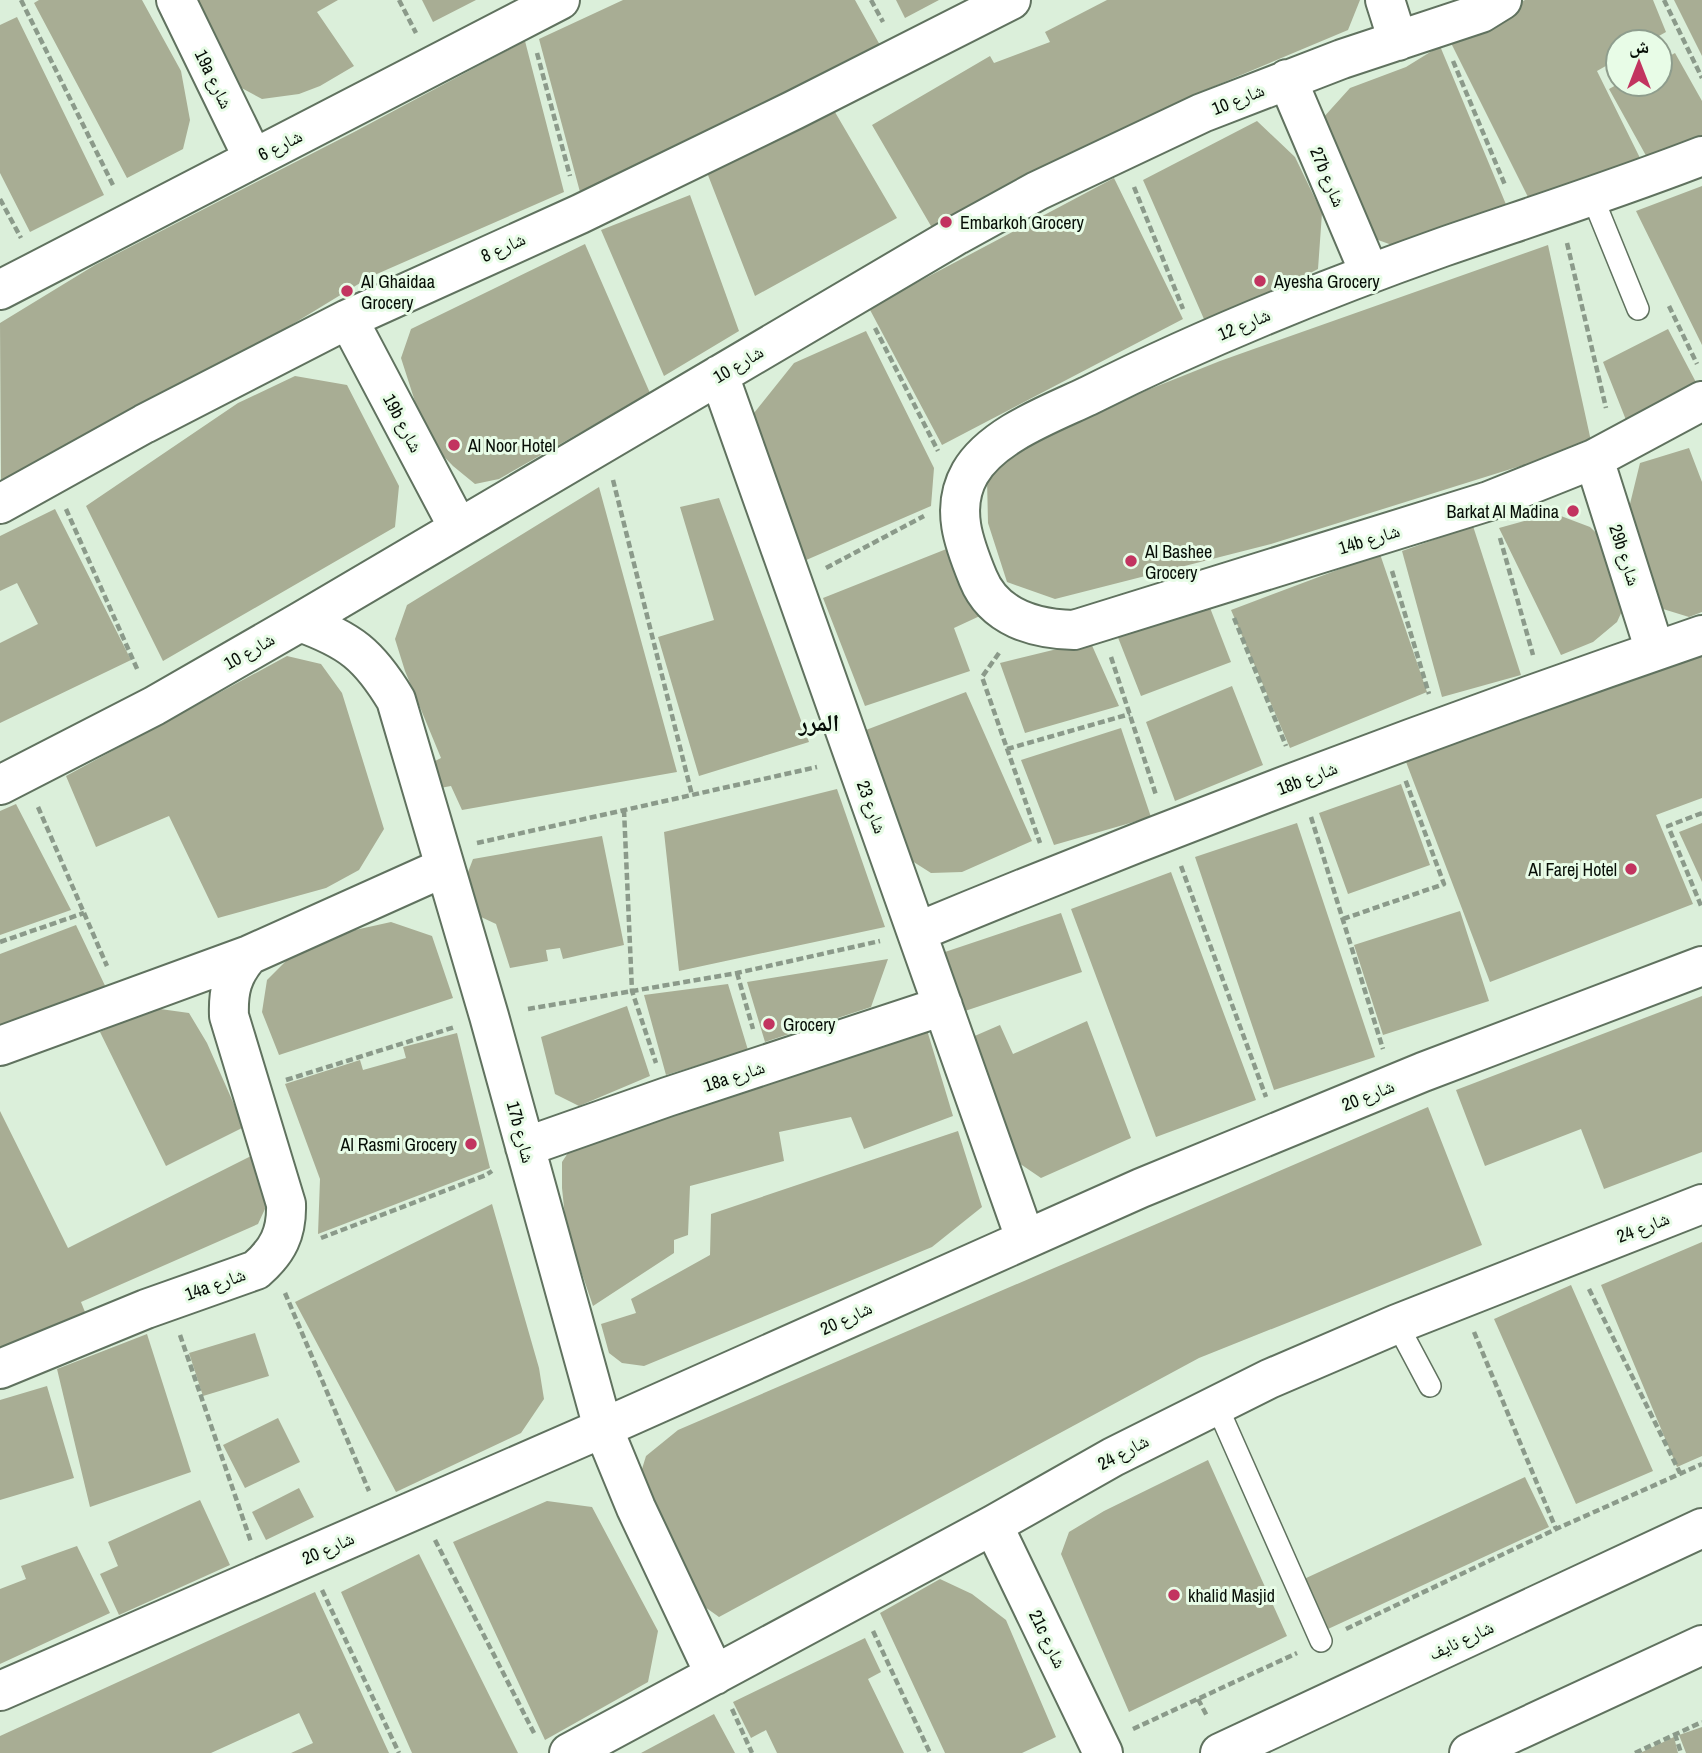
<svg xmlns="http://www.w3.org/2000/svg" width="1702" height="1753" font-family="'Archivo Narrow','Noto Naskh Arabic',sans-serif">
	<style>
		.building { fill: #a8ad94 }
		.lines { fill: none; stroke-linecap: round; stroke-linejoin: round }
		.lane-casing { stroke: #60725f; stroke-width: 24 }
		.street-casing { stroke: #60725f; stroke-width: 42 }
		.secondary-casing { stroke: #60725f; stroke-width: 42 }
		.path { stroke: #8b9a8a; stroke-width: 4.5; stroke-dasharray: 7 3.5; stroke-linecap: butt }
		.lane { stroke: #fff; stroke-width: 21 }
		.street { stroke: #fff; stroke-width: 38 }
		.secondary { stroke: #fff; stroke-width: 38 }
		.poi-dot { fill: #c23460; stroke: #e8fce7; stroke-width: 2.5 }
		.labels { text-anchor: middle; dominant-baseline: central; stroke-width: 6; stroke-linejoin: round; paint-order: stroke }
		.street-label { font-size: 18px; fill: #070e07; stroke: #e8fce7 }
		.poi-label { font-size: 18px; fill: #070e07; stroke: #e8fce7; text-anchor: start }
		.district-label { font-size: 24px; font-weight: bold; fill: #070e07; stroke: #e8fce7 }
	</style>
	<rect width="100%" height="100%" fill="#dbefda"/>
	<path class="building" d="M39,0h103l39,71 9,49 -7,29 -56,29 -93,-175z
		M190,0h148l-21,12 37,54 -34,20 -21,8 -37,5 -37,-20z
		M422,0h54l-43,22z
		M623,0h232l26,47 -301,145 -41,-153z
		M896,0h43l-34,18z
		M1107,0h253l-12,30 -164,69 -90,43 -156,96 -66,-113 118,-69 4,7 56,-21 -5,-10z
		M1525,0h128l13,32 -18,10h-30v17l-21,12 43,87 -107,49 -84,-168z
		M1674,0h28v56z
		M17,17l87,178 -74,37 -30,-59v-148z
		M525,41l39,151 -194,85 -159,97 -116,55 -94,52 -1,-158 95,-58 261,-134z
		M1440,46l70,168 -107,35 -36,-13 -45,-117 28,-31 56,-21z
		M1675,53l27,48v42l-48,27 -45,-81 9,-5h42v-23z
		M832,107l65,111 -142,78 -49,-126z
		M1257,121l38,36 27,56 -4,56 -111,57 -64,-146z
		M1114,178l69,141 -241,126 -73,-137z
		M1702,186v159l-66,-134z
		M690,195l49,136 -75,45 -63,-146z
		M585,244l65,149 -151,86 -24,5 -22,-18 -26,-27 -26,-81 10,-29z
		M1548,245l43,196 -48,18 -272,85 -216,55 -48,-17 -19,-59 -1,-44 38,-40 195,-78z
		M1668,329l31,59 -73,32 -23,-58z
		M866,331l68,137 -3,38 -134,58 -51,-141 48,-60z
		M295,376l52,9 52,101 -4,41 -232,134 -77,-155 152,-103z
		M1689,448l13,34v130l-13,5 -39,-12 -22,-93 12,-49z
		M599,487l78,285 -215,38 -11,-24 -11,2 -9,-25 10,-5 -36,-87 -10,-32 12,-34z
		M719,498l90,244 -110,34 -41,-139 56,-17 -34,-113z
		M55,509l76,151 -131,63v-80l38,-19 -21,-41 -17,8v-55z
		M1553,513l37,14 23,22 15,49 -11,24 -24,20 -32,13 -62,-127z
		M1473,526l48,149 -79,22 -40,-146z
		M954,546l28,69 -28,13 16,43 -105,35 -42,-108z
		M1380,554l47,138 -137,56 -59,-138z
		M1207,600l24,62 -90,34 -24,-61z
		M1090,641l29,65 -94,27 -25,-70z
		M1702,653v145l-46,17 37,89 -203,78 -87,-228z
		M287,656l34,8 21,29 42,136 -25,41 -33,18 -108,30 -49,-102 -73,31 -30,-71z
		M1232,686l31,79 -88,36 -29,-79z
		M966,692l66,149 -70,31 -31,1 -22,-14 -51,-126z
		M1121,728l30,89 -97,28 -33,-85z
		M1401,784l29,81 -82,29 -29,-81z
		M837,789l48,138 -206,44 -15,-139z
		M16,804l55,106 -71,25v-124z
		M1297,823l78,234 -101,33 -79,-233z
		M1702,823v59l-23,-50z
		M602,836l22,109 -61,14 -3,-11 -14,2 2,11 -38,7 -14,-44 -15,-7 -13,-15 -3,-22 8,-21z
		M1171,872l85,228 -100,37 -85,-228z
		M1460,911l29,90 -106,34 -29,-90z
		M1061,913l21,59 -123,41 -20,-59z
		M391,922l41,14 21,62 -174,57 -17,-43 5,-32 23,-23 47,-23z
		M76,925l33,69 -109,39v-79z
		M888,959l-17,48 -106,35 -18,-60z
		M728,984l20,66 -82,25 -22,-80z
		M1702,996v156l-98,37 -23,-60 -96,37 -29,-76z
		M627,1006l23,70 -71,30 -24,-12 -14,-57z
		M153,1008l36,5 18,30 37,84 -78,39 -66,-134z
		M1087,1021l44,117 -90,40 -31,-21 -40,-119 30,-13 13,29z
		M927,1030l26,86 -89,33 -13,-32 -72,15 5,29 -94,25 -2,49 -14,5v13l-81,53 -27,-79 -4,-39v-26l17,-26z
		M457,1033l33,135 -172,66 2,-55 -35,-95 75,-24 3,10 43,-12 -3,-11z
		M1428,1107l54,138 -283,113 -480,259 -14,-10 -21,-25 -46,-100 8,-26 32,-26z
		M0,1111l68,137 193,-97 10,45 -13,28 -177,78 4,10 -85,36z
		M958,1131l24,76 -50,40 -288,119 -22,-3 -13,-10 -8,-29 35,-11 -5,-14 79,-44 1,-41z
		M492,1204l47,164 5,31 -23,34 -125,59 -101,-190z
		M1702,1242v214l-25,11 -76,-182z
		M1571,1285l82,186 -77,33 -82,-185z
		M255,1333l14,43 -66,20 -14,-43z
		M147,1334l44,138 -101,35 -33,-138z
		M47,1386l27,92 -74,22v-100z
		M278,1418l22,44 -55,26 -22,-43z
		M1208,1460l79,176 -158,76 -68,-158 8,-22 35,-21z
		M1525,1477l24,50 -221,102 -24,-50z
		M299,1488l15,29 -48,23 -14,-28z
		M200,1500l30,65 -111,50 -19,-41 18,-8 -10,-24z
		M547,1501l45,6 66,124 -10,51 -103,58 -92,-198z
		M77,1546l33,67 -110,51v-75l26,-10 -5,-13z
		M419,1554l99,199h-106l-71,-161z
		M940,1579l32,15 34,26 50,117 -34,16h-77l-65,-140z
		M315,1592l74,161h-98l22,-10 -14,-30 -88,40h-211v-17z
		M865,1638l16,34 -13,7 36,74h-127l-11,-23 -15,8 -18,-36z
		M714,1714l21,39h-94z
		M1702,1727v26h-16l-7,-18z
		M1674,1737l4,16h-38z"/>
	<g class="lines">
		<g class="lane-casing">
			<path id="lane" d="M1592,196l46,113
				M1397,1324l33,62
				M1216,1404l105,237"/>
		</g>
		<g class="street-casing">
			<path id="street" d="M176,0l77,158
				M1385,0l13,41
				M1287,79l83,195
				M1702,156c-85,33 -172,61 -259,91 -121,43 -240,91 -355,149 -38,18 -96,39 -118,77 -20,35 -6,71 8,105 16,40 57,51 96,52l415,-129 105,-42 108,-58
				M0,290l560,-290
				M348,319l110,208
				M719,375l306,863
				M1594,459l61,192
				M0,504l144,-80 204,-105 232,-105 214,-104 217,-110
				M300,622c50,18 69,33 96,78l93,316 114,412 33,80 79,167
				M0,785l154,-79 146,-84 657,-387 80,-44 165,-78 140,-54 139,-46 21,-13
				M917,932c258,-107 520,-206 785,-297
				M0,1046l249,-91 196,-88
				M525,1147l142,-50 276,-91
				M0,1369l146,-60 110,-39c22,-19 31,-37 30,-66l-57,-188c-1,-25 3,-42 20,-61
				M993,1525l110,228
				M0,1691l603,-263 538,-240 282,-116 279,-106
				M569,1753l424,-228 120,-68 156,-78 128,-55 305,-120"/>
		</g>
		<g class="secondary-casing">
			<path id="secondary" d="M1220,1753l482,-225
				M1469,1753l233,-108"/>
		</g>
		<path class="path" d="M21,0l93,187
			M399,0l17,33
			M871,0l12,22
			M1664,0l38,78
			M537,53l33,123
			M1453,61l52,124
			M1134,187l49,122
			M0,199l21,39
			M1567,243l39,165
			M1669,306l28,58
			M875,328l63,123
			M613,480l79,315
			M66,509l72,162
			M1500,538l33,117
			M826,568l98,-52
			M1392,571l37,123
			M1234,618l52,128
			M999,653l-17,24 58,166
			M1111,657l45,138
			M1007,749l123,-35
			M38,807l69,159
			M624,810l8,181 24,72
			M1702,813l-34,13 34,82
			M1311,817l72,232
			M477,843l340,-76
			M1181,866l85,231
			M1343,919l101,-35 -39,-105
			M0,942l84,-29
			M737,973l16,56
			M528,1009l209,-36 143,-32
			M286,1080l169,-53
			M321,1238l165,-63 6,-4
			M1589,1289l91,184
			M285,1293l84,198
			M1474,1332l82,197
			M180,1335l71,207
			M435,1540l100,195
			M322,1590l77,163
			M1346,1629l210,-100 146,-65
			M873,1631l57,122
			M1198,1699l9,17
			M732,1709l20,44
			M1133,1729l164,-76
			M1675,1734l6,19
			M1635,1753l67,-31"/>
		<use href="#lane" class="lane"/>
		<use href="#street" class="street"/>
		<use href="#secondary" class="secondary"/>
	</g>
	<g class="poi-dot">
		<circle cx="946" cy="222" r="7"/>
		<circle cx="1260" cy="281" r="7"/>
		<circle cx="347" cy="291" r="7"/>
		<circle cx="454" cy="445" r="7"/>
		<circle cx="1573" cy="511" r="7"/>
		<circle cx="1131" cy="561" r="7"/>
		<circle cx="1631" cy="869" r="7"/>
		<circle cx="769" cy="1024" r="7"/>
		<circle cx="471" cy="1144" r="7"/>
		<circle cx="1174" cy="1595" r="7"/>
	</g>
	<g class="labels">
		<g class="street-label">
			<text transform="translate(214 79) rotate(64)">19a شارع</text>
			<text transform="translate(1238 99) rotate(-22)">شارع 10</text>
			<text transform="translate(280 145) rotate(-27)">شارع 6</text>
			<text transform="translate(1328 177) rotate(67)">27b شارع</text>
			<text transform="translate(503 247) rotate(-24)">شارع 8</text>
			<text transform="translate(1244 324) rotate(-23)">شارع 12</text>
			<text transform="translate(738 364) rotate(-31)">شارع 10</text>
			<text transform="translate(403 423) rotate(62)">19b شارع</text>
			<text transform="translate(1369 539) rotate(-17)">14b شارع</text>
			<text transform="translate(1625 555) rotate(72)">29b شارع</text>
			<text transform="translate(249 651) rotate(-30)">شارع 10</text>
			<text transform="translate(1307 778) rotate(-21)">18b شارع</text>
			<text transform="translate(872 807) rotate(70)">شارع 23</text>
			<text transform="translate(734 1076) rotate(-18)">18a شارع</text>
			<text transform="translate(1368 1095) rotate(-22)">شارع 20</text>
			<text transform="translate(521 1132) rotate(75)">17b شارع</text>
			<text transform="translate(1643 1227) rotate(-21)">شارع 24</text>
			<text transform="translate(215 1284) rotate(-20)">14a شارع</text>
			<text transform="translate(846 1318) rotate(-25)">شارع 20</text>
			<text transform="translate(1123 1452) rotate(-28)">شارع 24</text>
			<text transform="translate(328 1548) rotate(-24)">شارع 20</text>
			<text transform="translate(1048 1639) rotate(64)">21c شارع</text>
			<text transform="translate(1461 1640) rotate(-25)">شارع نايف</text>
		</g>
		<g class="poi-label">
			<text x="960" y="222">Embarkoh Grocery</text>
			<text x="361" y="281">Al Ghaidaa<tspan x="361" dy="21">Grocery</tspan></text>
			<text x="1274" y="281">Ayesha Grocery</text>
			<text x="468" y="445">Al Noor Hotel</text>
			<text x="1559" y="511" text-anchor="end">Barkat Al Madina</text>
			<text x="1145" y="551">Al Bashee<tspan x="1145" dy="21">Grocery</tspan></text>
			<text x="1617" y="869" text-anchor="end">Al Farej Hotel</text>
			<text x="783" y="1024">Grocery</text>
			<text x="457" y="1144" text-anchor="end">Al Rasmi Grocery</text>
			<text x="1188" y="1595">khalid Masjid</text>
		</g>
		<g class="district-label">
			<text x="819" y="722">المرر</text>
		</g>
	</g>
	<g transform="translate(1639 63)"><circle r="33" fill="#e8fce7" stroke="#8e9d8d" stroke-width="2"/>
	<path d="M0-5L12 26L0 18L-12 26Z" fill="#c23460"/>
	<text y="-10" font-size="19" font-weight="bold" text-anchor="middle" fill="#070e07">ش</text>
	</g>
</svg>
